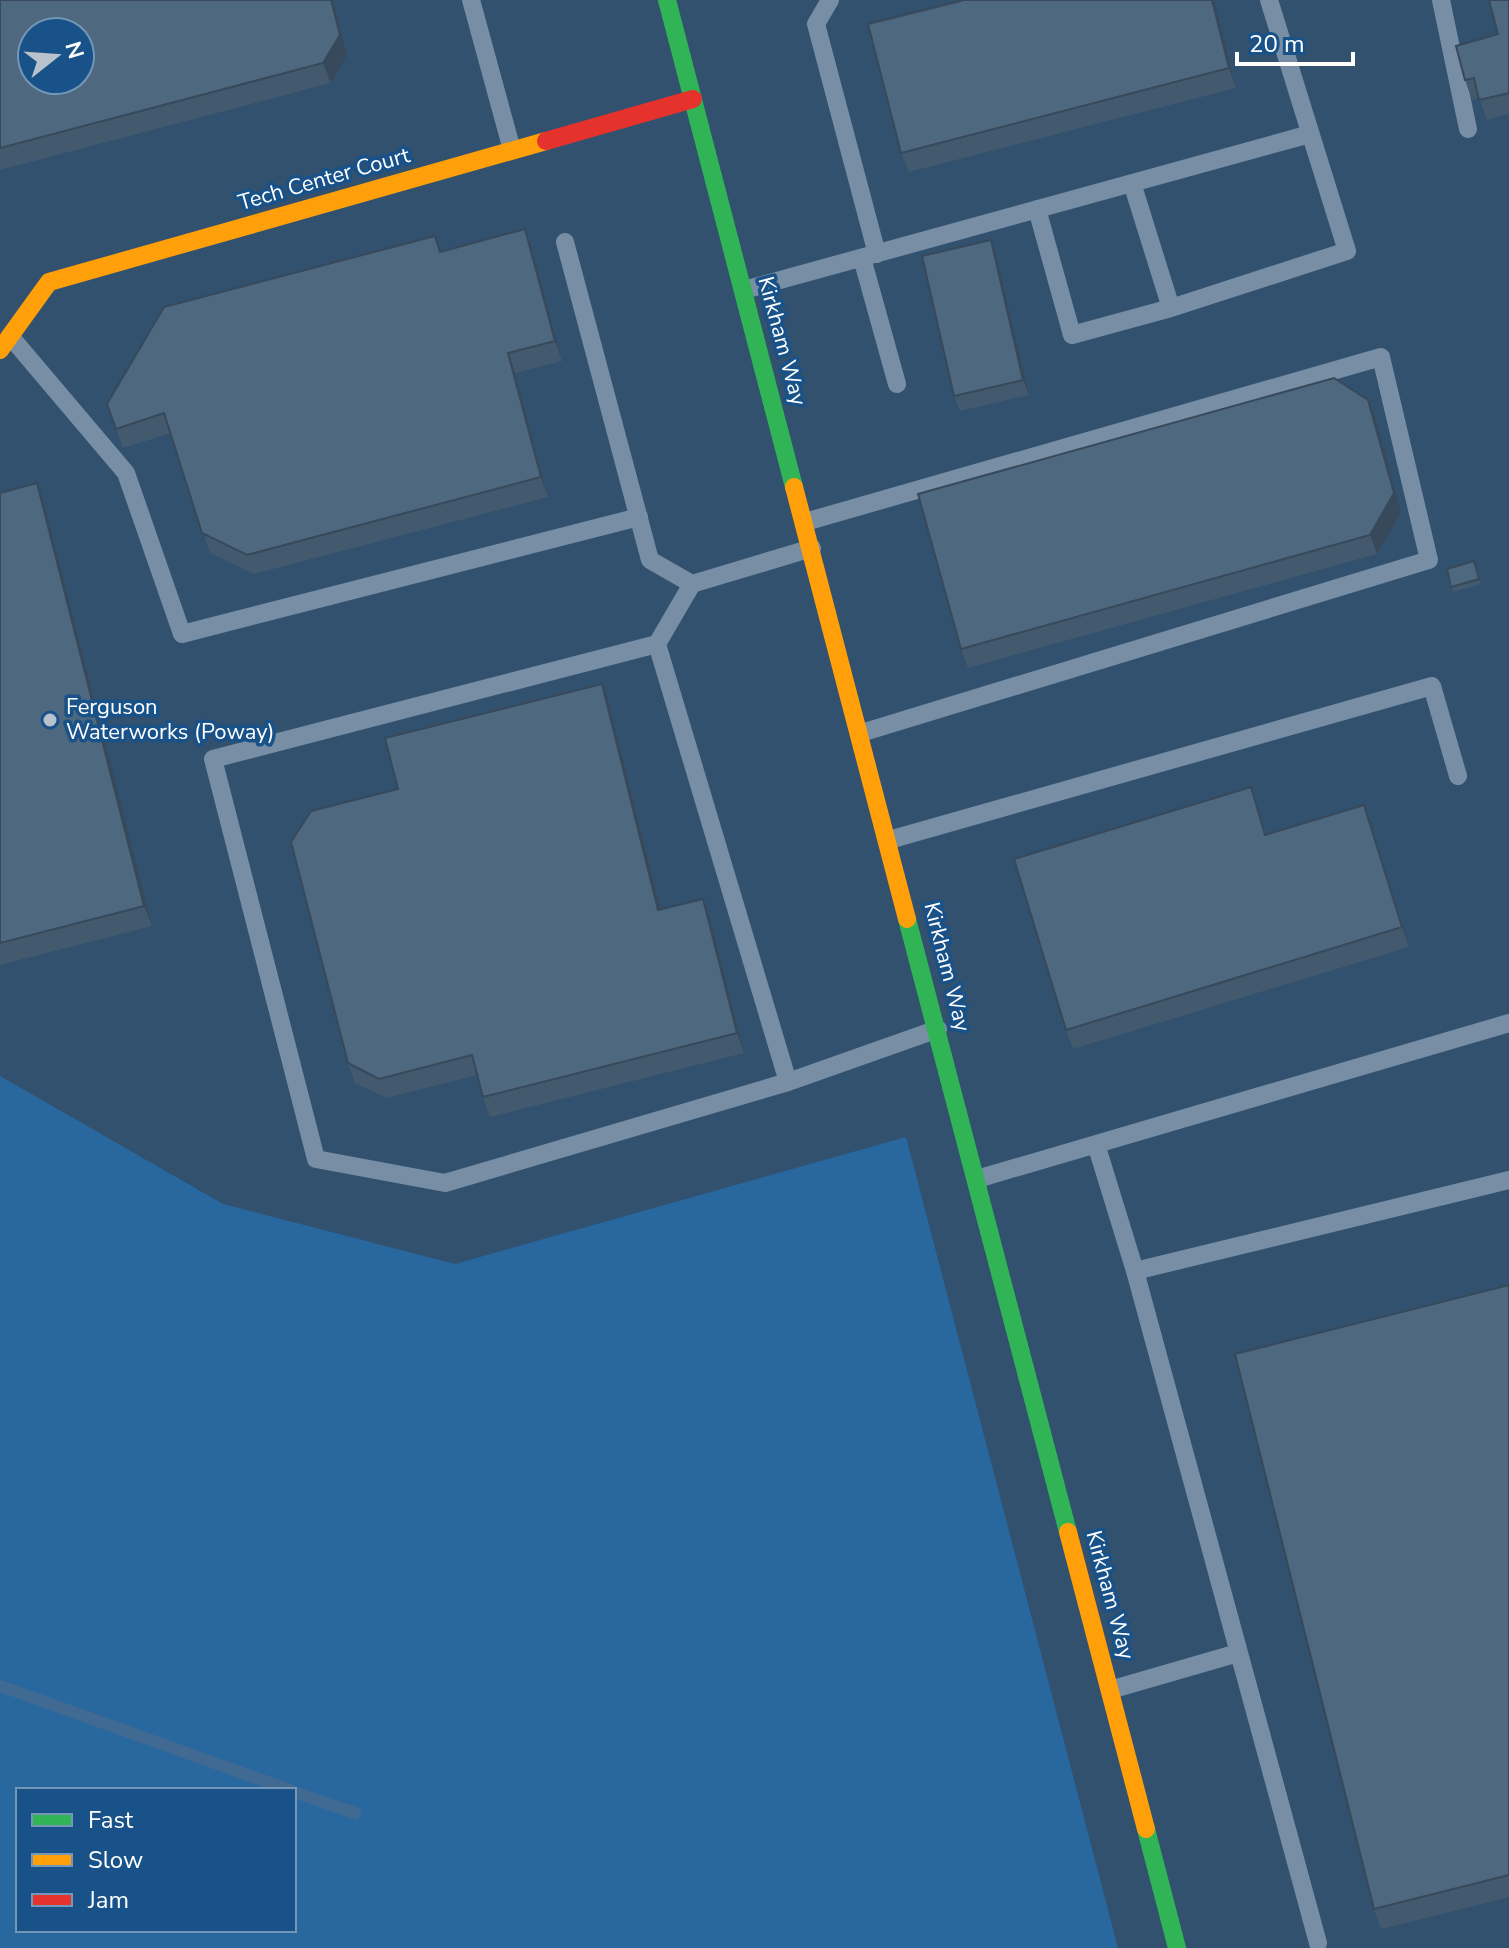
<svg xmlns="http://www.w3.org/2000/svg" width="1509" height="1948" font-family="'Nunito Sans',sans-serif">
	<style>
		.green { fill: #29679f; fill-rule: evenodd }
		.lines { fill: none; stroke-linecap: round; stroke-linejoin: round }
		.stream { stroke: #406a91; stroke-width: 12 }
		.lane { stroke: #788ea4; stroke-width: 18 }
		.fast { stroke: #30b455; stroke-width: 18 }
		.slow { stroke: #ff9f0a; stroke-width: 18 }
		.jam { stroke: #e5322d; stroke-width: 18 }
		.wall { fill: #43596e }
		.shaded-wall { fill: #37495a }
		.building { fill: #4e6880; stroke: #37495a; stroke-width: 2; fill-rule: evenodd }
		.poi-dot { fill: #b7c2cd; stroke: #185288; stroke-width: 3 }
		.labels { text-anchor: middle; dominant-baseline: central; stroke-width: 7; stroke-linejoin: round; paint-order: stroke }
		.street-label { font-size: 22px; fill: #fff; stroke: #185288 }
		.poi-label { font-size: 22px; fill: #fff; stroke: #185288; text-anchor: start }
	</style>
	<rect width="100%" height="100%" fill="#31516f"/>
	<path class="green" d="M0,1076l223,128 232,60 451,-127 212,811h-1118zM18,1790h276v140h-276z"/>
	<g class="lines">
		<path class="stream" d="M0,1686l290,104
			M294,1792l61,21"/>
		<path class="lane" d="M471,0l41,150
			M830,0l-14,24 61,230
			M1441,0l27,129
			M1132,183l39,125 176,-57 -78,-251
			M1037,209l35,126 99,-27
			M565,242l85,318 42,24 120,-36
			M862,258l35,126
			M744,290l566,-156
			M10,336l116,137 56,161 457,-117
			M805,522l576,-165 48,203 -568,173
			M692,584l-35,60 131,438 150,-53
			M657,644l-444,115 103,400 129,24 343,-101
			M889,840l543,-154 26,90
			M1096,1144l39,127 374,-91
			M977,1179l532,-156
			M1135,1271l183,672
			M1110,1690l128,-37"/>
		<path class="fast" d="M667,0l127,487
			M907,919l161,613
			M1146,1829l31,119"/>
		<path class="slow" d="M0,350l49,-68 497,-141
			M794,487l113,432
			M1068,1532l78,297"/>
		<path class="jam" d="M546,141l147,-42"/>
	</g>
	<path class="wall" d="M0,0h333l14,55 -16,28 -331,87z
		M1214,0l22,88 -327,84 -8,-19z
		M1509,0v114l-22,6 -8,-22 -7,2 -7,-20 33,-46z
		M991,240l5,15 33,140 -69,16 -6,-15z
		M532,249l30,112 -47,12 33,124 -294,77 -44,-21 -39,-120 -48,15 -16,-44 334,-153z
		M1368,400l8,19 25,94 -24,41 -409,114 -7,-19z
		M37,483l7,20 108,423 -152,39v-472z
		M1474,561l7,23 -28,8 -6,-23z
		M609,704l52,205 49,9 34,135 -254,64 -7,-20 -6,-22 -91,23 -31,-15 -7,-20 50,-274z
		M1251,787l15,47 98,-29 45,142 -336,102 -7,-19z
		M1509,1285v612l-128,32 -7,-20z"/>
	<path class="shaded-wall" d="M331,0h2l14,55 -16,28 -8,-20z
		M1212,0h2l22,88 -7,-20z
		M525,229l7,20 30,112 -7,-20z
		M991,240l5,15 33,140 -6,-15z
		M508,353l7,20 33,124 -7,-20z
		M1368,400l8,19 25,94 -24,41 -7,-19z
		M37,483l7,20 108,423 -8,-20z
		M602,684l7,20 57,226 -8,-20z
		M1364,805l7,20 38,122 -7,-20z
		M703,899l7,19 34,135 -7,-20z"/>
	<path class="building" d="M0,0h331l9,35 -17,28 -323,85zM32,32h48v48h-48z
		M964,0h248l17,68 -328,85 -33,-129z
		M1489,0h20v93l-30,7 -5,-22 -9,2 -9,-34 42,-12z
		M525,229l30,112 -47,12 33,124 -294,78 -45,-22 -38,-120 -48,16 -9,-25 57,-97 271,-71 5,16z
		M991,240l32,140 -69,16 -32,-140z
		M1334,378l34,22 26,93 -24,42 -409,114 -43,-155z
		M37,483l107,423 -144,37v-450z
		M1474,561l5,18 -28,8 -4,-18z
		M602,684l56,226 45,-11 34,134 -254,64 -11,-42 -93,24 -31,-16 -57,-221 20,-31 87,-22 -13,-51z
		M1251,787l14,48 99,-30 38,122 -336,103 -52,-171z
		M1509,1285v590l-135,34 -139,-555z"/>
	<circle class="poi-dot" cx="50" cy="720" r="8"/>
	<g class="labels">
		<g class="street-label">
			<text transform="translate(324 179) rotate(-16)">Tech Center Court</text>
			<text transform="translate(782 341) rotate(75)">Kirkham Way</text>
			<text transform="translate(947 967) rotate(76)">Kirkham Way</text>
			<text transform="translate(1110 1595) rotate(75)">Kirkham Way</text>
		</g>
		<g class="poi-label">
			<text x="66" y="707">Ferguson<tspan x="66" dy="25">Waterworks (Poway)</tspan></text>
		</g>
	</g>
	<rect x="16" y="1788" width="280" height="144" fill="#185288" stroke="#7497b8" stroke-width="2"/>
	<rect x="32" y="1814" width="40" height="12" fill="#30b455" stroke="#7497b8" stroke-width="2"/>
	<text x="88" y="1828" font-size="24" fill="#ffffff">Fast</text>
	<rect x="32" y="1854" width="40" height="12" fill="#ff9f0a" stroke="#7497b8" stroke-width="2"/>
	<text x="88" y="1868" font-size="24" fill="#ffffff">Slow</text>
	<rect x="32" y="1894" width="40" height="12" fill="#e5322d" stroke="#7497b8" stroke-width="2"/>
	<text x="88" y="1908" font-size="24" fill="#ffffff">Jam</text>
	<g transform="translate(56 56) rotate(73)"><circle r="38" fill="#185288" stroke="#7497b8" stroke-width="2"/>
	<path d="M0-6L14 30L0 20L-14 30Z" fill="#b7c2cd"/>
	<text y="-12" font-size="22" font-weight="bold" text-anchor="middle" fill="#ffffff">N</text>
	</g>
	<path d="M1237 52v12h116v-12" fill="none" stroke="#ffffff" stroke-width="4"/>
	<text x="1249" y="52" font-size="24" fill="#ffffff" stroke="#185288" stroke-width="6" paint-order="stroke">20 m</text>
</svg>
